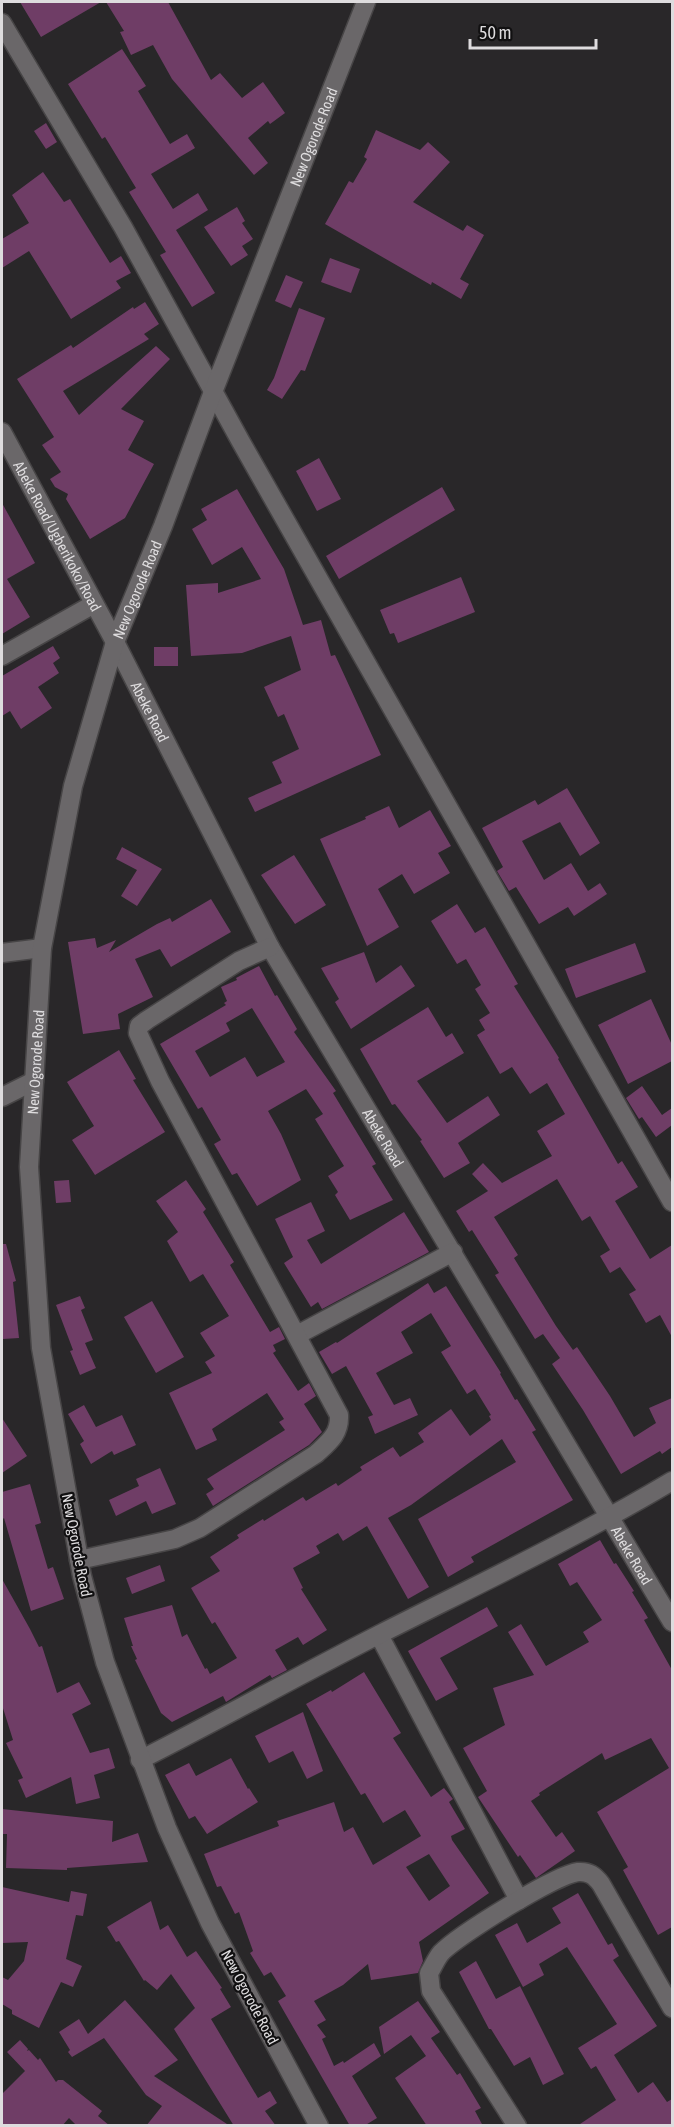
<svg xmlns="http://www.w3.org/2000/svg" width="674" height="2127" font-family="'Asap Condensed',sans-serif">
	<style>
		.building { fill: #6f3d66; fill-rule: evenodd }
		.lines { fill: none; stroke-linecap: round; stroke-linejoin: round }
		.street-casing { stroke: #474546; stroke-width: 21 }
		.secondary-casing { stroke: #474546; stroke-width: 21 }
		.street { stroke: #6a6769; stroke-width: 18 }
		.secondary { stroke: #6a6769; stroke-width: 18 }
		.labels { text-anchor: middle; dominant-baseline: central; stroke-width: 4.5; stroke-linejoin: round; paint-order: stroke }
		.street-label { font-size: 15px; fill: #dedcde; stroke: #111011 }
	</style>
	<rect width="100%" height="100%" fill="#292729"/>
	<path class="building" d="M20,2h81l-60,35z
		M106,2h62l43,78 9,-7 22,25 21,-16 22,31 -15,11 -2,-3 -20,17 20,25 -14,12 -82,-96 -19,-34 -22,10 -11,-23 4,-1z
		M122,49l24,37 -8,5 32,53 17,-10 8,14 -44,26 22,35 25,-16 10,17 -32,20 39,63 -23,14 -32,-52 6,-3 -37,-60 7,-4 -31,-51 -3,2 -34,-55z
		M46,123l11,19 -11,7 -12,-18z
		M376,130l44,20 8,-8 22,20 -37,40 50,29 4,-6 17,10 -24,44 9,5 -8,15 -29,-17 -1,3 -106,-61 24,-43 4,2 14,-24 -3,-2z
		M43,172l21,30 6,-3 40,64 11,-7 10,17 -15,8 5,7 -50,31 -42,-68 -27,17v-29l27,-16 -17,-28z
		M237,207l8,14 -3,2 11,16 -11,7 6,9 -17,11 -27,-39z
		M330,258l30,11 -9,24 -30,-11z
		M286,275l17,7 -12,26 -16,-7z
		M145,302l14,22 -15,10 5,5 -86,52 16,24 77,-69 14,13 -49,50 23,12 -16,29 26,14 -29,54 -35,21 -24,-40 2,-5 -13,-7 -5,-8 11,-7 -19,-27 12,-8 -37,-58 54,-34 2,3 60,-41 1,2z
		M299,308l26,10 -20,53 -4,-1 -19,29 -15,-9 7,-12z
		M319,458l22,41 -24,12 -21,-40z
		M442,487l13,23 -116,69 -13,-23z
		M237,489l47,80 19,56 18,-5 10,36 4,-1 46,100 -126,57 -7,-14 34,-15 -10,-21 27,-13 -15,-35 -6,3 -14,-30 37,-17 -10,-34 -49,17 -51,3 -5,-71 32,-2v10l43,-14 -19,-32 -30,18 -20,-36 15,-9 -6,-11z
		M2,503l33,60 -28,16 23,38 -28,17z
		M461,577l14,35 -77,31 -4,-10 -4,1 -10,-24z
		M53,646l7,12 -7,5 6,10 -21,14 14,21 -31,21 -11,-18 -8,5v-40z
		M154,647h24v19h-24z
		M567,788l33,55 -20,13 -20,-34 -38,19 22,39 27,-17 17,28 12,-8 7,11 -33,22 -6,-9 -29,17 -23,-37 -7,4 -12,-20 6,-4 -21,-39 53,-28 3,5z
		M389,806l10,22 31,-18 21,36 -13,7 12,20 -36,21 -12,-20 -24,15 21,38 -32,19 -47,-107 46,-20 -1,-2z
		M122,847l40,22 -25,37 -16,-10 16,-26 -21,-11z
		M294,855l32,50 -31,19 -34,-49z
		M211,899l20,33 -60,35 -11,-18 -25,10 18,38 -35,17 2,15 -37,5 -15,-92 27,-4 2,10 19,-8 -7,12 48,-28 13,-6 2,4z
		M457,904l18,29 10,-6 33,57 -4,2 45,72 -1,1 60,105 4,-3 16,26 -23,14 35,58 22,-14v92l-12,-22 -14,8 -17,-29 7,-4 -16,-23 -10,6 -10,-17 10,-6 -20,-34 -8,5 -25,-42 -63,38 24,38 -4,3 42,68 17,24 4,-3 33,49 24,41 22,-14 -7,-15 23,-10v49l-10,7 -2,-3 -39,23 -38,-64 -31,-46 8,-6 -17,-24 -8,5 -40,-64 4,-2 -27,-43 -3,2 -13,-21 32,-20 -16,-17 11,-11 19,20 50,-27 -15,-25 28,-17 -18,-31 -17,11 -18,-27 -12,7 -23,-39 8,-5 -6,-10 11,-7 -15,-24 6,-4 -15,-26 -9,5 -26,-43z
		M635,943l11,29 -70,26 -11,-29z
		M364,952l12,31 25,-18 14,21 -64,43 -16,-27 4,-3 -18,-31z
		M259,966l16,30 2,-1 20,34 -3,3 42,59 -3,2 43,71 -4,2 21,34 -43,20 -15,-25 3,-3 -10,-16 16,-10 -29,-47 8,-5 -17,-25 -38,22 13,23 20,46 -44,26 -20,-33 -5,2 -18,-31 7,-4 -19,-33 -4,2 -38,-65 66,-39 -2,-2 3,-2 -6,-14 16,-7 -1,-2zM252,1008l33,54 -28,15 -12,-20 -35,20 -15,-26 35,-20 -4,-8z
		M651,999l21,46v16l-44,23 -30,-59z
		M428,1007l18,30 6,-4 12,20 -47,28 30,42 41,-27 12,19 -42,28 12,20 -26,15 -24,-37 2,-1 -27,-36 -3,1 -32,-56z
		M119,1050l17,29 -3,1 32,52 -70,43 -23,-35 22,-14 -27,-44z
		M642,1086l20,29 10,-7v17l-16,12 -14,-20 -3,2 -13,-21z
		M69,1180l2,22 -15,1 -2,-22z
		M186,1180l20,29 -3,3 31,50 -4,3 40,67 9,-5 6,12 -12,6 3,6 -3,2 25,38 11,-8 7,13 -12,8 18,28 -13,13 -96,61 -7,-12 8,-5 -7,-10 78,-49 -6,-8 5,-3 -17,-26 -55,36 5,11 -21,10 -27,-57 43,-20 -7,-11 10,-6 -15,-23 29,-17 -26,-42 -13,8 -23,-41 11,-9 -22,-31z
		M311,1202l14,29 -18,9 14,24 83,-52 25,40 -107,57 -4,-7 -7,5 -27,-44 9,-6 -18,-38z
		M2,1244h4l10,37 -3,1 6,56 -16,1z
		M428,1283l6,10 12,-7 55,87 -1,1 15,26 2,-1 19,31 -4,2 41,68 -102,57 3,5 -26,15 -30,-58 98,-57 -14,-23 -91,66 -23,13 41,69 -21,12 -41,-73 -24,15 -5,-8 -22,13 4,7 -27,15 10,20 -2,1 26,41 -24,15 -5,-8 -23,13 12,20 -15,8 -2,-3 -44,27 -3,-6 -51,26 -11,-9 -26,-53 2,-1 -6,-13h2l-9,-28 48,-13 10,32 5,-3 18,35 2,-1 3,6 27,-16 -22,-36 -3,2 -21,-36 29,-17 -10,-14 29,-19 -2,-3 26,-16 1,2 39,-24 3,4 30,-18 2,3 24,-16 -2,-3 33,-20 7,10 24,-15 -6,-9 33,-24 19,27 21,-16 -2,-4 2,-1 -16,-26 -8,5 -26,-42 10,-6 -20,-33 -30,19 12,21 -37,20 18,32 16,-7 8,17 -43,19 -7,-17 5,-2 -27,-49 -14,8 -13,-22 17,-10 1,1z
		M80,1296l5,12 -4,2 12,30 -8,3 11,25 -16,7 -10,-24 3,-1 -17,-45z
		M152,1301l32,56 -28,16 -32,-56z
		M84,1405l12,22 26,-12 14,30 -22,10 -2,-4 -21,13 -11,-20 4,-3 -16,-27z
		M2,1418l25,38 -25,17z
		M160,1468l16,36 -24,10 -6,-13 -30,15 -7,-16 30,-14 -3,-7z
		M30,1484l11,39 -6,2 13,44 5,-2 11,32 -33,12 -27,-93 -2,2v-28z
		M600,1540l14,24 2,-1 18,28 -2,1 16,26 -4,2 28,50v257l-14,8 -35,-65 5,-3 -31,-55 72,-44 -18,-30 -46,22 -3,-7 -63,40 1,2 -9,6 25,36 6,-5 13,19 -39,27 -16,-23 -2,2 -40,-60 9,-6 -24,-43 42,-23 -12,-37 41,-13 -26,-43 13,-8 25,42 43,-24 -6,-10 19,-12 -25,-38 -7,4 -12,-22z
		M160,1565l5,16 -33,13 -6,-16z
		M2,1579l28,50 9,18 3,-1 15,47 22,-11 12,22 -19,10 18,39 19,-5 6,20 -21,7 6,23 -24,6 -5,-27 -45,21 -8,-18 5,-2 -17,-35 7,-3 -11,-35z
		M487,1607l11,19 -58,32 18,31 -22,12 -28,-50z
		M364,1672l37,61 -8,5 38,59 13,-9 9,11 -4,3 16,27 -14,7 1,4 37,53 -70,49 4,19 -5,12 -47,7 -3,-16 -25,21 -29,16 12,19 -9,5 9,12 -4,2 12,27 9,-5 1,2 30,-20 7,13 -29,20 25,42 -13,8h-14l-72,-125 8,-5 -15,-24 -7,4 -14,-23 3,-2 -14,-39 -4,2 -14,-28 -4,1 -13,-33 75,-28 -2,-5 57,-19 10,30 9,-5 20,38 48,-29 -16,-26 -22,13 -18,-30 -4,2 -55,-91 25,-14 1,2zM429,1854l21,32 -21,15 -23,-34z
		M303,1712l20,59 -16,8 -14,-28 -24,12 -14,-27z
		M231,1758l17,31 1,-1 9,14 -51,32 -12,-18 -6,3 -24,-44 24,-12 7,13z
		M2,1809l111,12 -1,21 26,-9 10,29 -81,6v2l-61,-2 1,-34h-5z
		M2,1887l67,15 2,-11 16,3 -4,22 -7,-1 -10,44 16,7 -9,21 -12,-5 -22,46 -27,-14v-4l-10,-6v-27l6,3 16,-19 4,-19 -26,1z
		M578,1893l30,52 4,-2 7,13 -6,4 44,66 -43,29 24,38 15,-11 14,20 5,-3v27h-95l39,-26 -20,-34 -5,3 -13,-21 39,-24 -50,-77 -28,17 5,11 -21,12 -28,-52 22,-12 10,20 34,-20 -9,-15z
		M151,1901l9,29 8,-5 19,32 9,-6 26,37 -2,1 11,18 -20,12 47,79 12,-7 7,12 -12,8 11,15h-42l-60,-97 21,-21 -24,-34 -14,16 -12,-10 -1,1 -25,-40 -3,1 -9,-15z
		M476,1961l20,38 24,-13 44,88 -21,11 -13,-28 -16,9 -23,-37h-2l-30,-57z
		M125,2000l53,60 -24,16 76,50h-84l16,-20 -16,-11 -42,-57 -32,19 -4,-5 2,-2 -11,-18 20,-13 9,15z
		M418,2001l22,31 -9,6 26,37 3,-2 21,35 -6,3 8,15h-56l-32,-48 31,-22 -15,-21 -27,19 -5,-27z
		M20,2040l8,9 -1,2 2,-1 9,10 2,-2 16,24 2,-2h5l39,31 -4,5 12,10h-33l-8,-8 -7,8h-60v-32l23,-23 -18,-19z"/>
	<g class="lines">
		<g class="street-casing">
			<g id="street">
				<path d="M2,23l121,204 118,215 431,760"/>
				<path id="s1" d="M115,642l155,305 402,675"/>
				<path d="M2,656l92,-52"/>
				<path d="M2,953l40,-5"/>
				<path d="M2,1097l32,-16"/>
				<path d="M297,1335l156,-83"/>
				<path d="M79,1560l96,-21 25,-11 116,-74c13,-12 24,-20 23,-39l-179,-334 -22,-48 1,-7 8,-6 92,-59 31,-14"/>
				<path d="M379,1635l140,265"/>
				<path d="M517,2126l-86,-135 -2,-18c4,-6 7,-14 12,-20 17,-18 114,-78 137,-81 11,-1 17,4 23,12l71,124"/>
			</g>
		</g>
		<g class="secondary-casing">
			<g id="secondary">
				<path id="s2" d="M2,432l113,210"/>
				<path d="M140,1760c81,-41 161,-86 242,-127 97,-49 196,-96 290,-152"/>
				<path id="s3" d="M319,2126l-109,-203 -43,-95 -62,-166 -23,-86 -41,-228 -12,-181 13,-219 31,-162 42,-144 48,-116 50,-134 153,-390"/>
			</g>
		</g>
		<use href="#street" class="street"/>
		<use href="#secondary" class="secondary"/>
	</g>
	<g class="labels">
		<g class="street-label">
			<text stroke="none"><textPath href="#s3" startOffset="2091">New Ogorode Road</textPath></text>
			<text stroke="none"><textPath href="#s2" startOffset="118">Abeke Road/Ugberikoko/Road</textPath></text>
			<text stroke="none"><textPath href="#s3" startOffset="1605">New Ogorode Road</textPath></text>
			<text stroke="none"><textPath href="#s1" startOffset="78">Abeke Road</textPath></text>
			<text stroke="none"><textPath href="#s3" startOffset="1119">New Ogorode Road</textPath></text>
			<text stroke="none"><textPath href="#s1" startOffset="564">Abeke Road</textPath></text>
			<text transform="translate(77 1545) rotate(79)">New Ogorode Road</text>
			<text stroke="none"><textPath href="#s1" startOffset="1050">Abeke Road</textPath></text>
			<text transform="translate(250 1997) rotate(62)">New Ogorode Road</text>
		</g>
	</g>
	<rect width="674" height="2127" fill="none" stroke="#dedcde" stroke-width="6"/>
	<path d="M470 39v9h126v-9" fill="none" stroke="#dedcde" stroke-width="3"/>
	<text x="479" y="39" font-size="18" fill="#dedcde" stroke="#111011" stroke-width="4.5" paint-order="stroke">50 m</text>
</svg>
